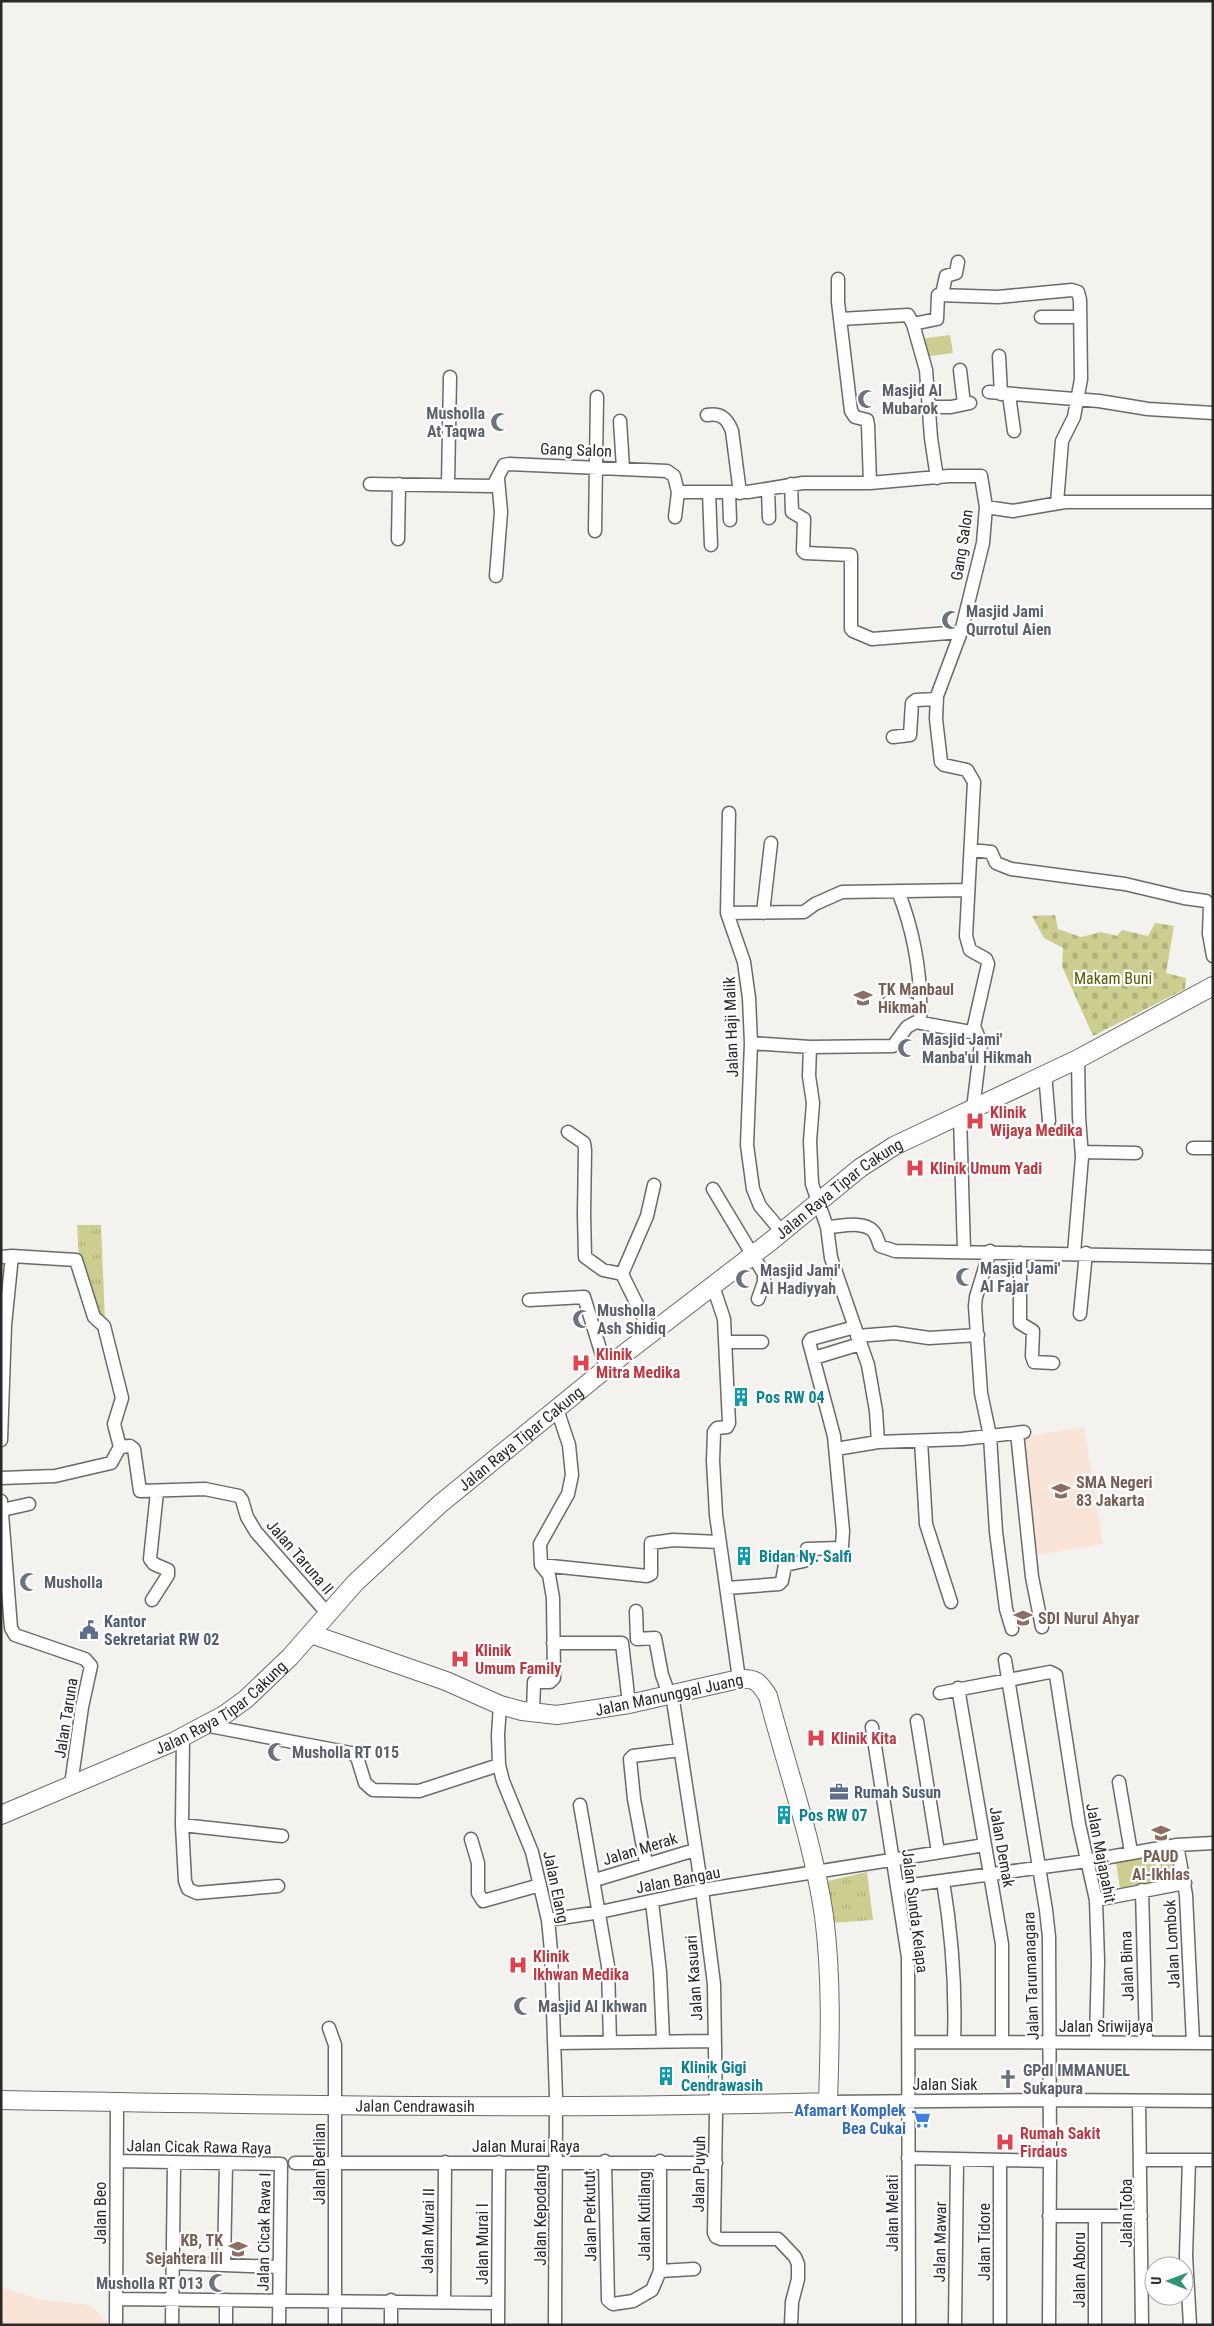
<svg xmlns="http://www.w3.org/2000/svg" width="1214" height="2326" font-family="'Roboto Condensed',sans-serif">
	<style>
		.education { fill: #fae3d7 }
		.cemetery { fill: url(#cemetery-stones) }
		.park { fill: url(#park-tufts) }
		.garden { fill: #ccce8f }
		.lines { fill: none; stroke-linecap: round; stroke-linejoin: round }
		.street-casing { stroke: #6c6a66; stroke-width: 15 }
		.secondary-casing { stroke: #6c6a66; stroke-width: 20 }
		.street { stroke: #fff; stroke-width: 12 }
		.secondary { stroke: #fff; stroke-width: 18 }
		.labels { text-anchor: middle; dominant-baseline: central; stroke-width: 4.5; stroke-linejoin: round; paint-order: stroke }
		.worship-label { font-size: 16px; font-weight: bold; fill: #5b616d; stroke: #fff; text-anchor: start }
		.street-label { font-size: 16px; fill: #292826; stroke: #fff }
		.park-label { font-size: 16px; fill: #595903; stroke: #fff }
		.education-label { font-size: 16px; font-weight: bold; fill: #785e54; stroke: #fff; text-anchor: start }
		.health-label { font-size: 16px; font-weight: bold; fill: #be3a42; stroke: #fff; text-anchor: start }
		.culture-label { font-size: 16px; font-weight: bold; fill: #0d838f; stroke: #fff; text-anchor: start }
		.service-label { font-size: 16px; font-weight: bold; fill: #4e5e75; stroke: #fff; text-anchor: start }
		.shop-label { font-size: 16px; font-weight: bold; fill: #366cbe; stroke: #fff; text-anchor: end }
	</style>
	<defs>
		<pattern id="cemetery-stones" width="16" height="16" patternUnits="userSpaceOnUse" patternTransform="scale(1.25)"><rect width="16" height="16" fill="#ccce8f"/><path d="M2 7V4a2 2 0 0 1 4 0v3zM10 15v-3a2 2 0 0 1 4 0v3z" fill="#afb17b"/></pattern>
		<pattern id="park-tufts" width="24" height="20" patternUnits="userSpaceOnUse" patternTransform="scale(1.25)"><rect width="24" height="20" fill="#ccce8f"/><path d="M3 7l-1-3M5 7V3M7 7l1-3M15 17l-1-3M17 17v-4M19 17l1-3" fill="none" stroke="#afb17b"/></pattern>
	</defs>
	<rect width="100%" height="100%" fill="#f4f2ee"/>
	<path class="education" d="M1084,1427l19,117 -65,11 -20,-117z
		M1,2287l41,13 49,5 14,16v4h-104z"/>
	<path class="cemetery" d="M1055,915l3,14 23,8 20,-5 16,4 5,-6 26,6 7,-13 19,3 -8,47 20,5 -1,11 -92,47 -31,-70 1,-18 -19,-10 -12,-22z"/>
	<path class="park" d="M77,1225h24l4,97 -10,-7 -16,-54z
		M1172,1854l5,28 -14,2 -5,-27z
		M867,1872l6,48 -43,3 -7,-41z"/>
	<path class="garden" d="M950,335l3,18 -30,4 -3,-18z
		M1154,1856l5,25 -39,7 -4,-25z"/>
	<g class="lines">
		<g class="street-casing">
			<path id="street" d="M838,279v23l13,109 4,6 12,3 1,5 2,58
				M942,294l4,-18 10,-3 2,-11
				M1041,317h39
				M841,319l67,-4 5,9
				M999,356l2,38
				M960,370l4,34
				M989,392l110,9 49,8 65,4
				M1009,395l5,36
				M928,407h23l19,-4
				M707,415c14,-2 20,3 25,16l8,62
				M620,421l3,47
				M937,478l-6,-40 -5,-68 -13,-46 24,-5 1,-24 60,2 74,-7 6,2 2,8 1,79 -7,38 -12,24 -5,62
				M370,484l121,2 3,-2 10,-19 5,-1 158,7 7,5 4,16h70l55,-9h67l79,-7h32l5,31 -3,36 -22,89 -24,64 -1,23 5,43 3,3 23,5 7,12 -8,154 4,14 16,9 2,5 -14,62 7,17 -8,66
				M448,484l2,-107
				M791,484l1,28 12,7 -1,32 2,2 46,2v74l2,2 19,8 89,-7
				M768,489l1,29
				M709,492l2,53
				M729,493l1,27
				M986,507l27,4 52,-9h148
				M675,517l3,-25
				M595,531l2,-134
				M398,539l1,-55
				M496,576l5,-64 -3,-33
				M893,737l17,-2 2,-32 4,-3 20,-1
				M729,813l-2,100 17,49 5,36 2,45 -4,102 6,44 7,17 22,26
				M971,850l20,2 5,11 15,6 114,15 59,14 22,3 4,4 -1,29 4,22
				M898,891c16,41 24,87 22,131
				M727,913l77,-1 11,-8 27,-12 125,-2
				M763,913l8,-70
				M889,1002l18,1 14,8
				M751,1043l59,4 83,-1 14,-19 9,-5 60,11
				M810,1047l-1,29 4,27 -3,38 2,43 15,43 4,31 37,107 8,46 2,31 84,-3 62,-7
				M1045,1073l4,48
				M960,1116l4,135
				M568,1132l16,11 1,7 -1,64 1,43 18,13 19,4
				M1193,1148h20
				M1082,1152l54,1
				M713,1189l51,85v8l-6,17
				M827,1227c12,0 36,-7 46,4 4,4 5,10 7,15l15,5 318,6
				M990,1251l-14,46 -1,9 6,87 9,43 6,96 10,77 6,20
				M1020,1253v70l13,8 -1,25 2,6 19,1
				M1074,1253l8,-96 -3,-40 -1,-58
				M12,1256l64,4 18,57 10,9 18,72 -8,26 6,23 10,-1 4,3 6,42 65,-2 34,7 3,4 5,17 9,15 71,81
				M1,1257l11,-1 -7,69 -4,115
				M622,1274l25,-58 7,-31
				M622,1274l29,59
				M713,1286l11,33 5,104 -2,4 -10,1 -3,4 -1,29 3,54 23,164
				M529,1300l55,-3 22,71
				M1080,1314l6,-61
				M857,1336l38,-3 34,5 49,-3
				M726,1342h36
				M814,1358l46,-14
				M1017,1433l15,144 10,50
				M921,1441l5,83 25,78
				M836,1449l42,-7
				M1,1478l54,-2 56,-13 9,-16
				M1,1501l10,127 4,7 70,24 6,7 -9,41 -11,78
				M2,1510l27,-6
				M541,1565l106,11 4,-2v-31l22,-3 47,2
				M727,1588l52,-4 3,-3 3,-16 19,-4 3,-12 33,-1 2,-2 1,-15 -9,-95 -25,-94 2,-3 44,-12
				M152,1600l16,-25v-5l-14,-6 -4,-5 7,-67
				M636,1611l1,28 18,-1 7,37 7,19
				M553,1643h69l7,61
				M1005,1660l41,250 3,27 1,224 -1,164
				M958,1688l44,256v98
				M940,1693l110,-21 6,3 23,149 17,76 2,61 -2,81
				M672,1694l30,196 12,94 2,130 -2,119 2,4 5,2h57l17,18 3,7v15l-6,23 -1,23
				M500,1705l-2,30 1,30 4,16 29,71 16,68 3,31 5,146 -1,228
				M533,1712l1,-30h16l4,-4 -1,-80 -4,-23 -8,-10 -1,-21 28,-50 4,-19 -3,-30 -12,-36
				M917,1721l21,131
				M204,1725l147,28 6,4 8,26 8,7 46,1 80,-26
				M872,1727l36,230 1,368
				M183,1737l-1,88 3,56 3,8 9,4 81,-7
				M1119,1782l12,70
				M580,1805l28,161 2,76
				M182,1825l100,11
				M471,1839l7,24v30l5,8 57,-16
				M1177,1845l9,50 7,148
				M646,1863l-12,-64 -4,-40 3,-3 47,-6
				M595,1880l100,-30
				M943,1881c9,54 13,105 11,160
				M897,1887l190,-26 90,-16 36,-2
				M1142,1890l4,152
				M1096,1900l89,-17
				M652,1902l8,70 3,68
				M548,1920l52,-8 102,-22 283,-45
				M329,2028l6,17v280
				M909,2042l304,1
				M554,2043l160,-2
				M828,2102l221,-2 164,1
				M1139,2102l3,223
				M908,2158l142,3
				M1142,2160h71
				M1189,2160l-3,96 4,69
				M117,2161l164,3 -2,161
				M605,2161l3,139 5,4 20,-3 19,-11 8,-19
				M660,2161v110l34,-2
				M295,2163h421
				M1049,2216h92
				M1095,2216v109
				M173,2263l106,4
				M224,2265l2,-101
				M116,2299l382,4
				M226,2300v25
				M391,2300v25
				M444,2301l1,-139
				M116,2325l1,-223
				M172,2325l2,-162
				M498,2325l1,-163
				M955,2325l2,-165
				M1000,2325v-165"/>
		</g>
		<g class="secondary-casing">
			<g id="secondary">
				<path id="s1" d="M1,1815l172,-73 51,-27 22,-16 44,-42 65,-74 85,-79 184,-150 147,-113 89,-73 34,-22 184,-87 135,-73"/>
				<path id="s2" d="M1,2100c275,5 552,10 827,2 2,-61 4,-124 -4,-186 -11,-75 -37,-147 -56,-220 -9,-14 -12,-18 -29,-17l-110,25 -72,11 -35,-4 -22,-6 -54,-24 -135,-47"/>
			</g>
		</g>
		<use href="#street" class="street"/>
		<use href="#secondary" class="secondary"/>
	</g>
	<defs>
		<g id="mosque-bare" transform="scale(1.5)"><path d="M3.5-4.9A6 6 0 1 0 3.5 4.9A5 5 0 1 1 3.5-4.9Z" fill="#6b7280" stroke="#fff" stroke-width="2.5" paint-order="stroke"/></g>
		<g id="school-bare" transform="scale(1.5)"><path d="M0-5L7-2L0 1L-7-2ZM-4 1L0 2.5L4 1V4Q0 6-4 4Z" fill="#8d6e63" stroke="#fff" stroke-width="2.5" paint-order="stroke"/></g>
		<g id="hospital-bare" transform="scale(1.5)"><path d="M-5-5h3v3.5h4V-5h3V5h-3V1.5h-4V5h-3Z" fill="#e0444e" stroke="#fff" stroke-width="2.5" paint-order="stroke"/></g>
		<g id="building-bare" transform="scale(1.5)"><path d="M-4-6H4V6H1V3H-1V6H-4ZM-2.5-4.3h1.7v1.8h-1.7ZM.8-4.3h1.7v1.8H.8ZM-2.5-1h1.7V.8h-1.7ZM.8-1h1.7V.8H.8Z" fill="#0f9aa8" stroke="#fff" stroke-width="2.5" paint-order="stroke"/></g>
		<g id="civic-bare" transform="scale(1.5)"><path d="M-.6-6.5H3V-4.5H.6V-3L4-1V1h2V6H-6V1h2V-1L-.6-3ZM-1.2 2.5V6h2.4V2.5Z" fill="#5c6f8a" stroke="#fff" stroke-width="2.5" paint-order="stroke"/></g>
		<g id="office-bare" transform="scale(1.5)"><path d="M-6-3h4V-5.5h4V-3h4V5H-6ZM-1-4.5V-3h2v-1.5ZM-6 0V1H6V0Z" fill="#5c6f8a" stroke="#fff" stroke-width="2.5" paint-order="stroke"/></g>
		<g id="church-bare" transform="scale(1.5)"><path d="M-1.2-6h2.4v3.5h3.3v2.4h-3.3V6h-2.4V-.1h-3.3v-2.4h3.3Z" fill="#6b7280" stroke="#fff" stroke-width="2.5" paint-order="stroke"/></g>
		<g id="supermarket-bare" transform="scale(1.5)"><path d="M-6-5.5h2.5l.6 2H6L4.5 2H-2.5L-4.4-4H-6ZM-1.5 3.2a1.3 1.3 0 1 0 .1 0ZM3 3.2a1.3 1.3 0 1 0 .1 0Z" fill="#3f7fe0" stroke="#fff" stroke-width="2.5" paint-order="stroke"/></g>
	</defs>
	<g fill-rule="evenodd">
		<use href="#mosque-bare" x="867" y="399"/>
		<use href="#mosque-bare" x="500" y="422"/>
		<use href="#mosque-bare" x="951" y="620"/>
		<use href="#school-bare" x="863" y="998"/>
		<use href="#mosque-bare" x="907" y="1048"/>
		<use href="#hospital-bare" x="975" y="1121"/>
		<use href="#hospital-bare" x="915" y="1168"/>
		<use href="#mosque-bare" x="965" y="1277"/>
		<use href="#mosque-bare" x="745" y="1279"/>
		<use href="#mosque-bare" x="582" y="1319"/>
		<use href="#hospital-bare" x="581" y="1363"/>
		<use href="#building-bare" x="741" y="1397"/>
		<use href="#school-bare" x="1061" y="1491"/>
		<use href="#building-bare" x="744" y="1556"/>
		<use href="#mosque-bare" x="29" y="1582"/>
		<use href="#school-bare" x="1023" y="1618"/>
		<use href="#civic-bare" x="89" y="1630"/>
		<use href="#hospital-bare" x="460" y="1659"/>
		<use href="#hospital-bare" x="816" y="1738"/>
		<use href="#mosque-bare" x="277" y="1752"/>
		<use href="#office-bare" x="839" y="1792"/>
		<use href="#building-bare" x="784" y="1815"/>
		<use href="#school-bare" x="1161" y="1833"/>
		<use href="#hospital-bare" x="518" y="1965"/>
		<use href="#mosque-bare" x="523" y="2006"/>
		<use href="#building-bare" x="666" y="2076"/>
		<use href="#church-bare" x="1008" y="2079"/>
		<use href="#supermarket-bare" x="921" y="2119"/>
		<use href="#hospital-bare" x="1005" y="2142"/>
		<use href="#school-bare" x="238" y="2249"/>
		<use href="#mosque-bare" x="218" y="2283"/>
	</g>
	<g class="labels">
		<g class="worship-label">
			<text x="882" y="390">Masjid Al<tspan x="882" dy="18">Mubarok</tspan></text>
			<text x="485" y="413" text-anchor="end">Musholla<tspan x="485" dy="18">At Taqwa</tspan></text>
			<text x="966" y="611">Masjid Jami<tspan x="966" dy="18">Qurrotul Aien</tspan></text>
			<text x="922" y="1039">Masjid Jami'<tspan x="922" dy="18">Manba'ul Hikmah</tspan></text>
			<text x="980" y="1268">Masjid Jami'<tspan x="980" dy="18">Al Fajar</tspan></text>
			<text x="760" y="1270">Masjid Jami'<tspan x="760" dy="18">Al Hadiyyah</tspan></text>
			<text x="597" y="1310">Musholla<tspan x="597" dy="18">Ash Shidiq</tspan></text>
			<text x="44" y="1582">Musholla</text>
			<text x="292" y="1752">Musholla RT 015</text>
			<text x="538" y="2006">Masjid Al Ikhwan</text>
			<text x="1023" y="2070">GPdI IMMANUEL<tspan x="1023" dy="18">Sukapura</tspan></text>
			<text x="203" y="2283" text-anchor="end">Musholla RT 013</text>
		</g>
		<g class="street-label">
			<text transform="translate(576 450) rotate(2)">Gang Salon</text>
			<text transform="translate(962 545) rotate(-81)">Gang Salon</text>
			<text transform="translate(731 1027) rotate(-92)">Jalan Haji Malik</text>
			<text stroke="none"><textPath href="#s1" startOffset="1056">Jalan Raya Tipar Cakung</textPath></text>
			<text stroke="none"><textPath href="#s1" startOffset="651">Jalan Raya Tipar Cakung</textPath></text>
			<text transform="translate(300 1557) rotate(49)">Jalan Taruna II</text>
			<text transform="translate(669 1695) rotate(-12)">Jalan Manunggal Juang</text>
			<text stroke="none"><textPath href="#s1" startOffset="246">Jalan Raya Tipar Cakung</textPath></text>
			<text transform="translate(66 1718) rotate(-81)">Jalan Taruna</text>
			<text transform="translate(1002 1847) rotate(80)">Jalan Demak</text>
			<text transform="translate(640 1849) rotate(-17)">Jalan Merak</text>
			<text transform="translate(1101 1853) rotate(79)">Jalan Majapahit</text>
			<text transform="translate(678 1880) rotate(-11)">Jalan Bangau</text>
			<text transform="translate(556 1887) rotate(78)">Jalan Elang</text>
			<text transform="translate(915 1911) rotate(83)">Jalan Sunda Kelapa</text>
			<text transform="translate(1172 1944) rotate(-93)">Jalan Lombok</text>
			<text transform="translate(1127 1966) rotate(-92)">Jalan Bima</text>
			<text transform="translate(1031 1976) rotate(-92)">Jalan Tarumanagara</text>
			<text transform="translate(694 1978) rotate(-94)">Jalan Kasuari</text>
			<text x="1106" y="2026">Jalan Sriwijaya</text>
			<text x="945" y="2084">Jalan Siak</text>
			<text stroke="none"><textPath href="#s2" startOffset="414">Jalan Cendrawasih</textPath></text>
			<text x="526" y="2146">Jalan Murai Raya</text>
			<text transform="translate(199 2147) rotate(1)">Jalan Cicak Rawa Raya</text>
			<text transform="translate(319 2164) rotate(-90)">Jalan Berlian</text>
			<text transform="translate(699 2174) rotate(-89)">Jalan Puyuh</text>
			<text transform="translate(100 2213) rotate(-90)">Jalan Beo</text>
			<text transform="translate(892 2213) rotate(-90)">Jalan Melati</text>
			<text transform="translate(1126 2213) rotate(-90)">Jalan Toba</text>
			<text transform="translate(540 2215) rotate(-90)">Jalan Kepodang</text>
			<text transform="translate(590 2216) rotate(-91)">Jalan Perkutut</text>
			<text transform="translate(644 2216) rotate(-90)">Jalan Kutilang</text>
			<text transform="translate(428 2231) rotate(-89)">Jalan Murai II</text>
			<text transform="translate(264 2232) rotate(-89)">Jalan Cicak Rawa I</text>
			<text transform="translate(940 2242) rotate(-89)">Jalan Mawar</text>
			<text transform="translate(984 2242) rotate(-90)">Jalan Tidore</text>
			<text transform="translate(482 2244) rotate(-90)">Jalan Murai I</text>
			<text transform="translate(1079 2270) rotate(-90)">Jalan Aboru</text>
		</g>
		<g class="park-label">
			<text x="1113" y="978">Makam Buni</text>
		</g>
		<g class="education-label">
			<text x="878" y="989">TK Manbaul<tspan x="878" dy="18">Hikmah</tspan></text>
			<text x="1076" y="1482">SMA Negeri<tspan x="1076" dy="18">83 Jakarta</tspan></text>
			<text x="1038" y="1618">SDI Nurul Ahyar</text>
			<text x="1161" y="1856" text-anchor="middle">PAUD<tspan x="1161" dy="18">Al-Ikhlas</tspan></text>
			<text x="223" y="2240" text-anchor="end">KB, TK<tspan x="223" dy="18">Sejahtera III</tspan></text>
		</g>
		<g class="health-label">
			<text x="990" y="1112">Klinik<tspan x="990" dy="18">Wijaya Medika</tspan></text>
			<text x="930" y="1168">Klinik Umum Yadi</text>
			<text x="596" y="1354">Klinik<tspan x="596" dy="18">Mitra Medika</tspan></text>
			<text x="475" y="1650">Klinik<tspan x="475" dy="18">Umum Family</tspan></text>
			<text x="831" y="1738">Klinik Kita</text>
			<text x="533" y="1956">Klinik<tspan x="533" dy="18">Ikhwan Medika</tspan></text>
			<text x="1020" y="2133">Rumah Sakit<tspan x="1020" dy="18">Firdaus</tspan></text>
		</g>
		<g class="culture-label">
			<text x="756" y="1397">Pos RW 04</text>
			<text x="759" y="1556">Bidan Ny. Salfi</text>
			<text x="799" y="1815">Pos RW 07</text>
			<text x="681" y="2067">Klinik Gigi<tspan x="681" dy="18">Cendrawasih</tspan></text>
		</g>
		<g class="service-label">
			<text x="104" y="1621">Kantor<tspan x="104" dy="18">Sekretariat RW 02</tspan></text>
			<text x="854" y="1792">Rumah Susun</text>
		</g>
		<g class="shop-label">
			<text x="906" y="2110">Afamart Komplek<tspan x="906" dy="18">Bea Cukai</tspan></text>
		</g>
	</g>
	<rect width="1214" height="2326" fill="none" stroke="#292826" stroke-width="5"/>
	<g transform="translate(1169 2281) rotate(271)"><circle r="24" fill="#ffffff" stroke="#a9a9a8"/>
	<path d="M0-4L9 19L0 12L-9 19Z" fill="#31946e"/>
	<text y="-8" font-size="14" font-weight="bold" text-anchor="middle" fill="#292826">U</text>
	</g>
</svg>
